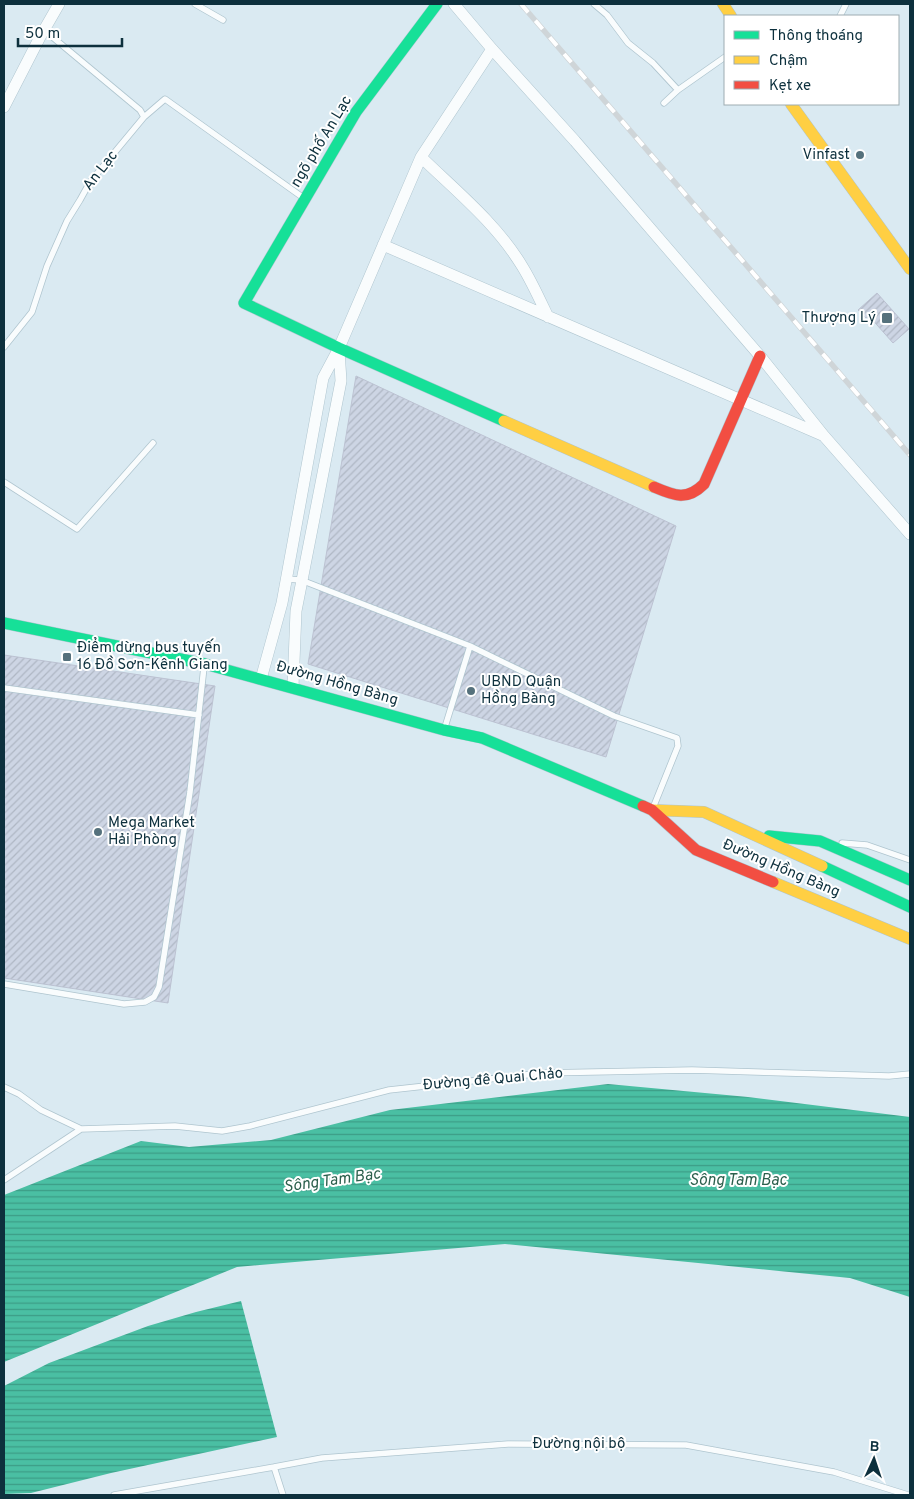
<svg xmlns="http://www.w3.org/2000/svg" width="914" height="1499" font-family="Overpass,sans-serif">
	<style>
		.water { fill: url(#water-rules) }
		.building { fill: url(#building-hatch); stroke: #bcc2d2 }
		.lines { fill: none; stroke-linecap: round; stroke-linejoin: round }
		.lane-casing { stroke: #afc5cf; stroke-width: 7 }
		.street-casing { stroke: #afc5cf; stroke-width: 12 }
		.fast-casing { stroke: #afc5cf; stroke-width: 12 }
		.slow-casing { stroke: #afc5cf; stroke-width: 12 }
		.jam-casing { stroke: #afc5cf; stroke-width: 12 }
		.lane { stroke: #f9fcfd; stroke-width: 5.5 }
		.street { stroke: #f9fcfd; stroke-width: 11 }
		.fast { stroke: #16e098; stroke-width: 11 }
		.slow { stroke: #ffcf43; stroke-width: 11 }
		.jam { stroke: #f24e42; stroke-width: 11 }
		.rail-casing { stroke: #cfd5d8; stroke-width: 5.5 }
		.rail { stroke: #fff; stroke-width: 4; stroke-dasharray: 11; stroke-linecap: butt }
		.poi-dot { fill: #55717c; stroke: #fff; stroke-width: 2 }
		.labels { text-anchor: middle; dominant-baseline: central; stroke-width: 4; stroke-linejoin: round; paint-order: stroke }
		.street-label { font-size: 15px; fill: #0d303d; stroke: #fff }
		.poi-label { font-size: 15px; fill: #0d303d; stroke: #fff; text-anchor: start }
		.water-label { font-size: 16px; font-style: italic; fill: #2c604d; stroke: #fff }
	</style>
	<defs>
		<pattern id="water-rules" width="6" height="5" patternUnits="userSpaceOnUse" patternTransform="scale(1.25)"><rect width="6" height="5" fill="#4abfa3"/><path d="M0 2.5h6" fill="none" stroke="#3c9c86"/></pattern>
		<pattern id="building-hatch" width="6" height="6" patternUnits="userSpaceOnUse" patternTransform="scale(1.25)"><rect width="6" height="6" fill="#cdd5e4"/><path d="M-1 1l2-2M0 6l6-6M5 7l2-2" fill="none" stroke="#afb7c4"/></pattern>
	</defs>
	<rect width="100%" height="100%" fill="#daeaf2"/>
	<path class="water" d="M608,1084l140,13 162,20v180l-60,-19 -345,-34 -268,23 -233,95v-167l137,-54 48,6 82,-7 119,-30z
		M241,1301l36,136 -166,36 -80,20 -27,1v-108l45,-23 99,-37 48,-14z"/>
	<path class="building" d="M877,293l32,36 -16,14 -24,-27 -3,2 -8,-8z
		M356,376l320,150 -70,231 -298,-93z
		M4,655l211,31 -47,317 -164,-25z"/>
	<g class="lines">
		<g class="lane-casing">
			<path id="lane" d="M195,4l28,16
				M594,4l13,11 21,28 25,20 25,27
				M840,16l6,-12
				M664,103l14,-13 47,-33
				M144,117l21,-18 140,100
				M4,347l28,-35 15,-46 20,-45 13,-21 10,-18 54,-65 -4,-7 -96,-80
				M4,482l73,47 76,-86
				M286,579l15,1 169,66 144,70 63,22 1,8 -25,62
				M4,688l195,27
				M445,727l25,-81
				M842,843l25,2 43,15
				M4,984l120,20 21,-2 9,-5 5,-10 31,-195 14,-125
				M4,1087l15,7 22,16 40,19
				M4,1180l77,-51 94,-3 47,5 28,-5 139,-36 154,-17 149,-3 197,6 21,-2
				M114,1495l160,-28
				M283,1495l-9,-28 48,-9 186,-14 178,1 148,27 74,23"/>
		</g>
		<g class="street-casing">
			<path id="street" d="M454,4l38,45 83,92 185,215 64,80 86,98
				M4,107l36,-70 19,-33
				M421,157c35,34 75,66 101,109 10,16 18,34 26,51
				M383,245l439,190
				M261,679l21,-76 41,-225 16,-30 82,-191 71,-108
				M293,687l3,-76 45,-230 -2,-31"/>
		</g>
		<g class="fast-casing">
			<path id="fast" d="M437,4l-81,108 -112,191 95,45 165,73
				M4,623l201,41 239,66 38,8 161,68
				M769,836l51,5 90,39
				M822,866l88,41"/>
		</g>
		<g class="slow-casing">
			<path id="slow" d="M723,4l8,12
				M791,104l119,165
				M504,421l150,66
				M652,810l52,2 118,54
				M773,882l137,57"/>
		</g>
		<g class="jam-casing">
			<path id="jam" d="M654,487c21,9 33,14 50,-3l56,-128
				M643,806l9,4 44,40 77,32"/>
		</g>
		<use href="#lane" class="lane"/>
		<use href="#street" class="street"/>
		<use href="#fast" class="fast"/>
		<use href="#slow" class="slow"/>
		<use href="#jam" class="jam"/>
		<g class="rail-casing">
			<path id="rail" d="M521,4l389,451"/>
		</g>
		<use href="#rail" class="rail"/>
	</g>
	<g class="poi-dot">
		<circle cx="860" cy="155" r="5"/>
		<rect x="881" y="312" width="12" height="12" rx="2.5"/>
		<rect x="62" y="652" width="10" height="10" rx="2.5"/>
		<circle cx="471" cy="691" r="5"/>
		<circle cx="98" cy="832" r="5"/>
	</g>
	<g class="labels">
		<g class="street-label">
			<text transform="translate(322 142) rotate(-59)">ngõ phố An Lạc</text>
			<text transform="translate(101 171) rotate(-52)">An Lạc</text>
			<text transform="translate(337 684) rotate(16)">Đường Hồng Bàng</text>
			<text transform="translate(781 869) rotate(23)">Đường Hồng Bàng</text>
			<text transform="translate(493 1080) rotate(-5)">Đường đê Quai Chảo</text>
			<text x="579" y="1444">Đường nội bộ</text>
		</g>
		<g class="poi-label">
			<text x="850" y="155" text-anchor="end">Vinfast</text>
			<text x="876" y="318" text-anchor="end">Thượng Lý</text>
			<text x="77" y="648">Điểm dừng bus tuyến<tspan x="77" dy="17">16 Đồ Sơn-Kênh Giang</tspan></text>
			<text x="481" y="682">UBND Quận<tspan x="481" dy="17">Hồng Bàng</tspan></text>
			<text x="108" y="823">Mega Market<tspan x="108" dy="17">Hải Phòng</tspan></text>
		</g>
		<g class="water-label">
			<text transform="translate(332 1181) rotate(-8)">Sông Tam Bạc</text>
			<text x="738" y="1181">Sông Tam Bạc</text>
		</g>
	</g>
	<rect width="914" height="1499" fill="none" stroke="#0d303d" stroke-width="10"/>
	<rect x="724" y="15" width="175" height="90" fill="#ffffff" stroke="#9eacb1"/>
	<rect x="734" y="31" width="25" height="8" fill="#16e098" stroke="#9eacb1"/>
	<text x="769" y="40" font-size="15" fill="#0d303d">Thông thoáng</text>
	<rect x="734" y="56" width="25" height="8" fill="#ffcf43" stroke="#9eacb1"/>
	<text x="769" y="65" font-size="15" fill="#0d303d">Chậm</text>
	<rect x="734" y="81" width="25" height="8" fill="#f24e42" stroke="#9eacb1"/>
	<text x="769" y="90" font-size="15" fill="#0d303d">Kẹt xe</text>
	<g transform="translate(874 1459) rotate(3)" stroke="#ffffff" stroke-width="4" paint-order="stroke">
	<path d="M0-4L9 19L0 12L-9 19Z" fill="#0d303d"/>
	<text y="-8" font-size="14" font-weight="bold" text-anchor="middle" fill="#0d303d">B</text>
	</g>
	<path d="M18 38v8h104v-8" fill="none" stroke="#0d303d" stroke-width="2.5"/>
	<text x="25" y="38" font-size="15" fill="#0d303d" stroke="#ffffff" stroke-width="4" paint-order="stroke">50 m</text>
</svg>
